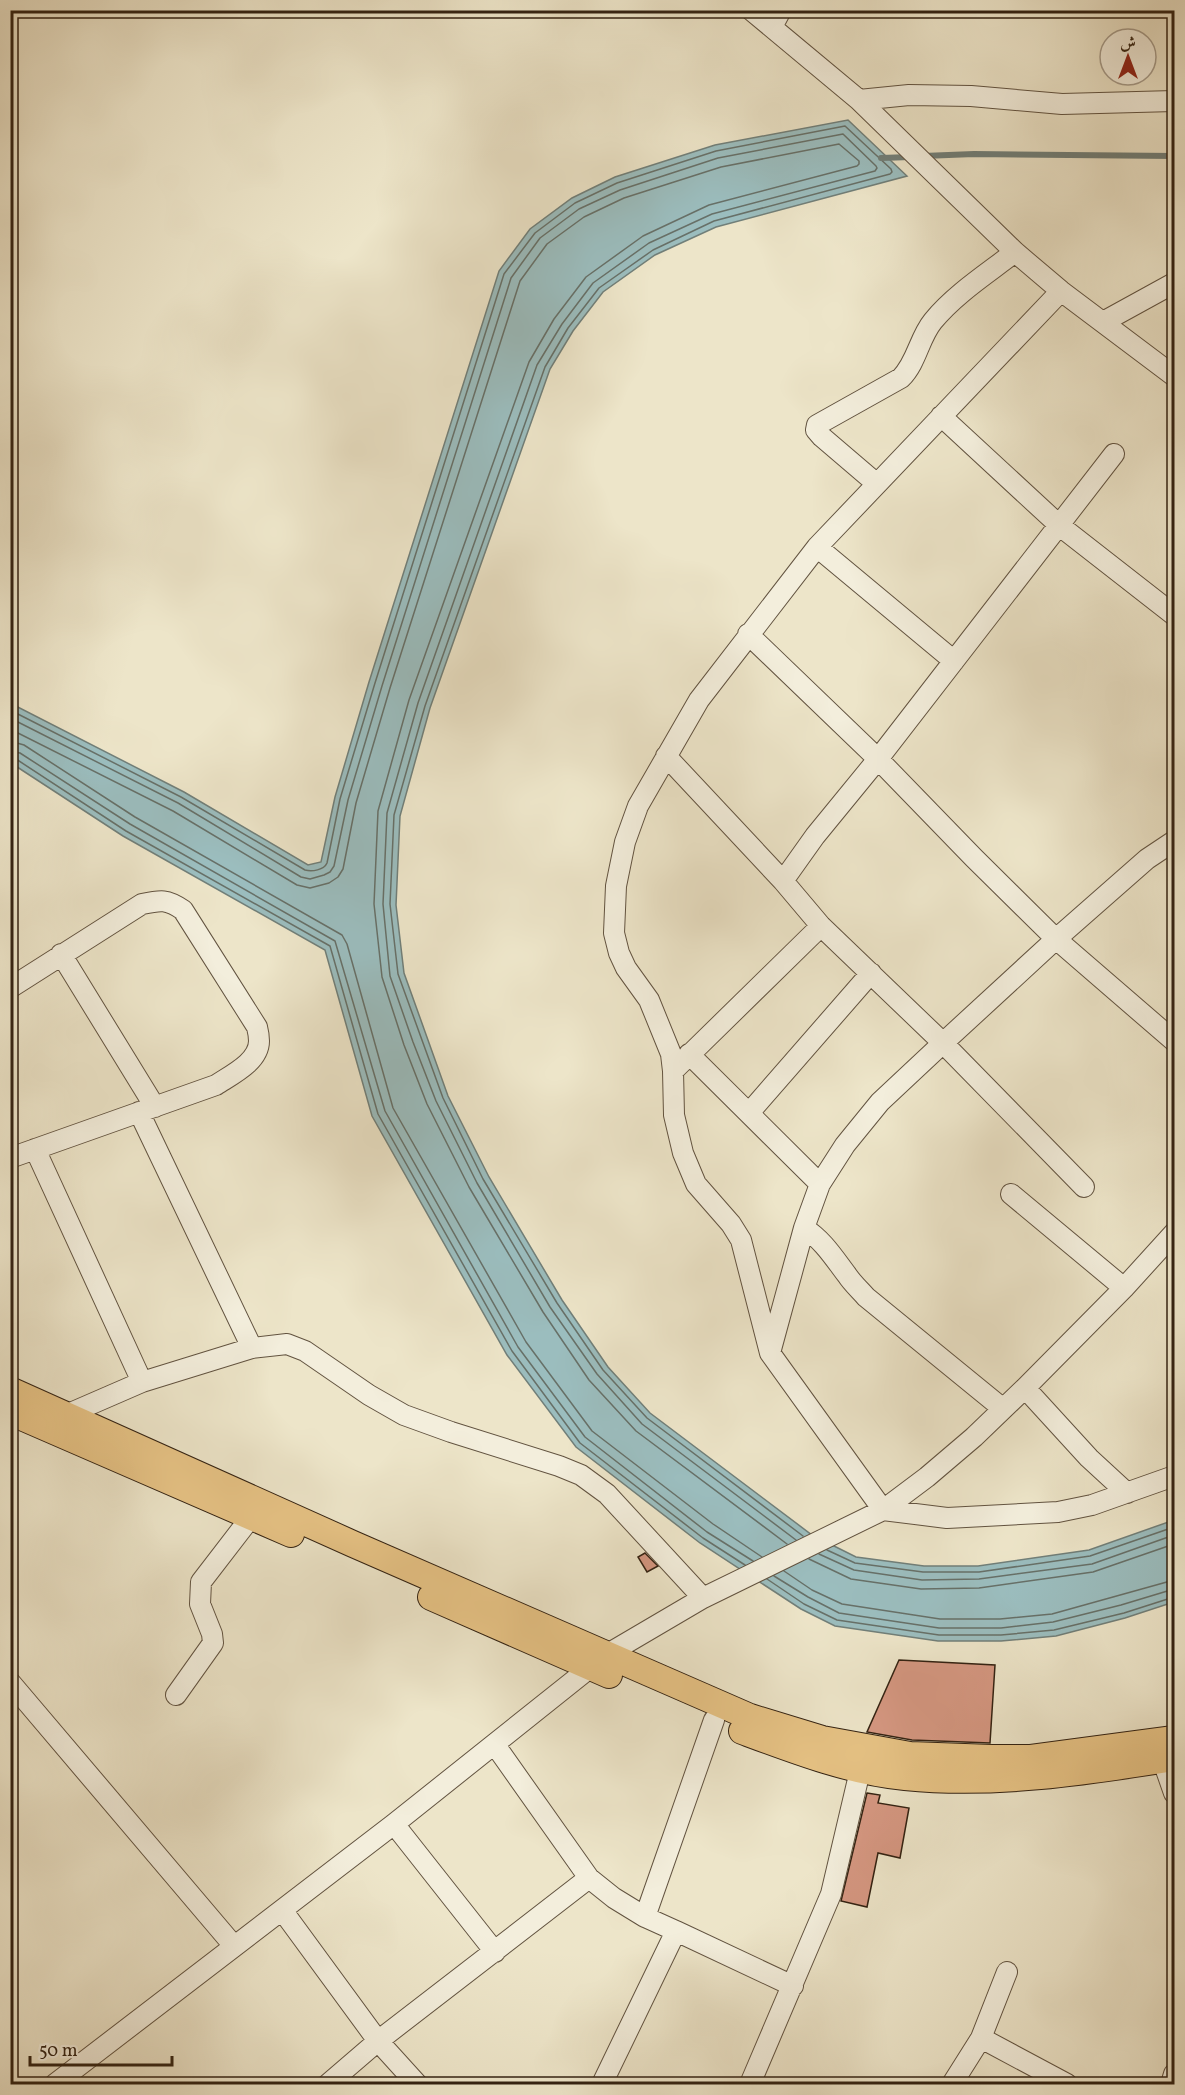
<svg xmlns="http://www.w3.org/2000/svg" width="1185" height="2095" font-family="Vollkorn,Amiri,serif">
	<style>
		.water { fill: #9bbdbe; stroke: #717f79; stroke-width: 1.5 }
		.lines { fill: none; stroke-linecap: round; stroke-linejoin: round }
		.shore { stroke: #677068; stroke-width: 1.5 }
		.stream { stroke: #717f79; stroke-width: 6 }
		.building { fill: #d59781; stroke: #332212; stroke-width: 1.5 }
		.minor-casing { stroke: #625340; stroke-width: 22 }
		.major-casing { stroke: #332212; stroke-width: 28 }
		.minor { stroke: #f3eedc; stroke-width: 20 }
		.major { stroke: #e6c284; stroke-width: 26 }
	</style>
	<rect width="100%" height="100%" fill="#ede5c9"/>
	<filter id="stains"><feTurbulence type="fractalNoise" baseFrequency=".00333" numOctaves="4"/><feColorMatrix values="0 0 0 0 .2 0 0 0 0 .09 0 0 0 0 .02 0 0 0 .5 -.17"/></filter>
	<radialGradient id="worn" r=".72"><stop offset=".6" stop-color="#630" stop-opacity="0"/><stop offset="1" stop-color="#630" stop-opacity=".3"/></radialGradient>
	<path class="water" d="M848,120l59,56 -191,51 -61,28 -52,37 -30,39 -23,38 -120,339 -30,108 -4,89 8,68 44,123 41,81 73,123 46,67 42,46 162,122 44,22 68,9h54l111,-16 85,-30v82l-49,16 -69,18 -55,5h-63l-103,-15 -34,-17 -101,-66 -124,-96 -69,-92 -135,-239 -47,-166 -202,-114 -112,-73 -1,-60 174,89 124,73 13,-3 14,-65 34,-115 130,-411 31,-42 42,-31 43,-21 100,-32z"/>
	<g class="lines">
		<path class="shore" d="M10,710l171,87 124,73c7,2 19,0 22,-7l13,-64 35,-116 129,-409 31,-41 40,-30 42,-20 99,-32 129,-25 46,43 1,3 -2,2 -176,47 -61,29 -54,38 -31,40 -23,39 -120,339 -31,109 -4,89 8,70 45,124 40,81 74,124 46,67 44,48 156,118
			M10,718l168,85 123,74 9,2 14,-4 6,-3 4,-6 14,-66 34,-114 129,-408 29,-40 39,-29 41,-19 98,-32 125,-24 33,32 1,2 -2,3 -163,43 -63,29 -56,40 -31,41 -25,41 -119,338 -31,110 -4,91 7,72 23,66 23,59 41,82 73,124 47,67 45,50 154,116
			M10,729l163,82 124,74 13,3 19,-5 9,-6 5,-8 13,-66 34,-115 130,-407 27,-37 37,-27 40,-19 97,-31 118,-23 20,17v3l-2,2 -148,39 -66,31 -57,41 -32,42 -25,43 -120,338 -31,111 -4,93 8,73 22,68 23,59 42,83 74,125 46,68 47,51 151,113
			M10,741l14,4 111,72 207,118 5,9 46,164 133,234 66,89 121,93 49,33
			M10,751l10,2 110,71 205,117 50,170 133,236 67,90 122,95 46,29
			M10,758l6,1 110,72 204,115 48,168 134,237 68,92 123,95 42,27
			M827,1550l28,13 68,9h56l111,-16 84,-29
			M819,1554l35,16 68,10 57,-1 113,-15 82,-29
			M809,1559l42,20 70,10 58,-1 114,-16 81,-28
			M784,1571l28,19 30,14 98,15h60l52,-5 122,-34
			M774,1576l34,21 31,16 100,15h62l52,-6 68,-17 53,-16
			M767,1579l37,25 33,16 102,15h62l53,-5 70,-17 50,-16"/>
		<path class="stream" d="M923,156l51,-2 200,2
			M881,158l29,-1"/>
	</g>
	<path class="building" d="M645,1553l13,13 -11,6 -9,-15z
		M899,1660l96,5 -5,78 -78,-3 -45,-8z
		M867,1793l13,2 -2,8 31,5 -9,50 -22,-5 -11,54 -26,-6z"/>
	<g class="lines">
		<g class="minor-casing">
			<path id="minor" d="M751,10l108,90 156,152 46,39 113,85
				M772,27l9,-17
				M859,100l50,-5 62,1 91,8 112,-3
				M1061,291l-244,256 -118,153 -61,106 -13,36 -9,44 -2,47 5,20 7,15 23,32 22,54 2,17 1,44 9,38 13,31 35,40 10,16 29,113 113,157 64,8 111,-6 34,-7 82,-29
				M1103,322l71,-39
				M941,416l119,110 114,89
				M877,484l-55,-47 -6,-7 1,-5 84,-47c16,-16 18,-40 32,-57 22,-27 55,-48 82,-69
				M817,547l137,114
				M748,634l130,125 96,99 82,81 118,102
				M666,756l117,125 38,45 122,117 141,144
				M783,881l32,-45 63,-77 236,-305
				M61,954l94,153
				M10,988l132,-84c19,-4 25,-5 41,6l74,117c1,4 2,10 2,14 0,21 -28,34 -43,44l-206,73
				M689,1054l131,130
				M673,1071l148,-145
				M139,1112l113,236
				M749,1113l122,-140
				M35,1149l107,233
				M1011,1194l113,94
				M804,1228c19,12 30,30 43,47 5,8 13,15 19,22l136,111
				M770,1353l34,-125 16,-44 25,-39 35,-43 63,-59 113,-104 91,-80 27,-18
				M1025,1388l64,70 38,35
				M66,1415l76,-33 110,-34 35,-4 18,7 64,44 35,20 47,17 108,34 22,9 26,19 96,104
				M10,1682l224,264
				M176,1695l37,-52 -1,-9 -12,-30 1,-22 50,-65
				M495,1745l94,133 25,20 31,19 31,14 -74,153
				M1158,1747l16,46
				M394,1824l101,128
				M282,1910l96,131 39,43
				M645,1917l69,-197
				M676,1931l117,55
				M981,2038l86,46
				M55,2084l339,-260 212,-169 97,-57 180,-88 44,-33 47,-40 51,-49 99,-100 50,-55
				M328,2084l50,-43 211,-163
				M750,2084l81,-190 32,-136
				M952,2084l29,-46 26,-66
				M1171,2084l3,-10"/>
		</g>
		<g class="major-casing">
			<path id="major" d="M10,1390l343,154 397,173 72,22 88,16 82,3h39l143,-19
				M10,1412l281,122
				M431,1597l178,78
				M742,1731c51,19 108,41 163,46 90,9 181,-5 269,-19"/>
		</g>
		<use href="#minor" class="minor"/>
		<use href="#major" class="major"/>
	</g>
	<rect width="1185" height="2095" fill="none" stroke="#ede5c9" stroke-width="36"/>
	<rect x="12" y="12" width="1161" height="2071" fill="none" stroke="#332212" stroke-width="3"/>
	<rect x="18" y="18" width="1149" height="2059" fill="none" stroke="#332212" stroke-width="1.5"/>
	<g transform="translate(1128 57)"><circle r="28" fill="#f3eedc" stroke="#a69c8b" stroke-width="1.5"/>
	<path d="M0-4.5L10 22L0 15L-10 22Z" fill="#8f2418"/>
	<text y="-9" font-size="16" font-weight="bold" text-anchor="middle" fill="#332212">ش</text>
	</g>
	<path d="M30 2056v9h142v-9" fill="none" stroke="#332212" stroke-width="3"/>
	<text x="39" y="2056" font-size="18" fill="#332212" stroke="#f3eedc" stroke-width="4.5" paint-order="stroke">50 m</text>
	<rect width="100%" height="100%" filter="url(#stains)"/>
	<rect width="100%" height="100%" fill="url(#worn)"/>
</svg>
